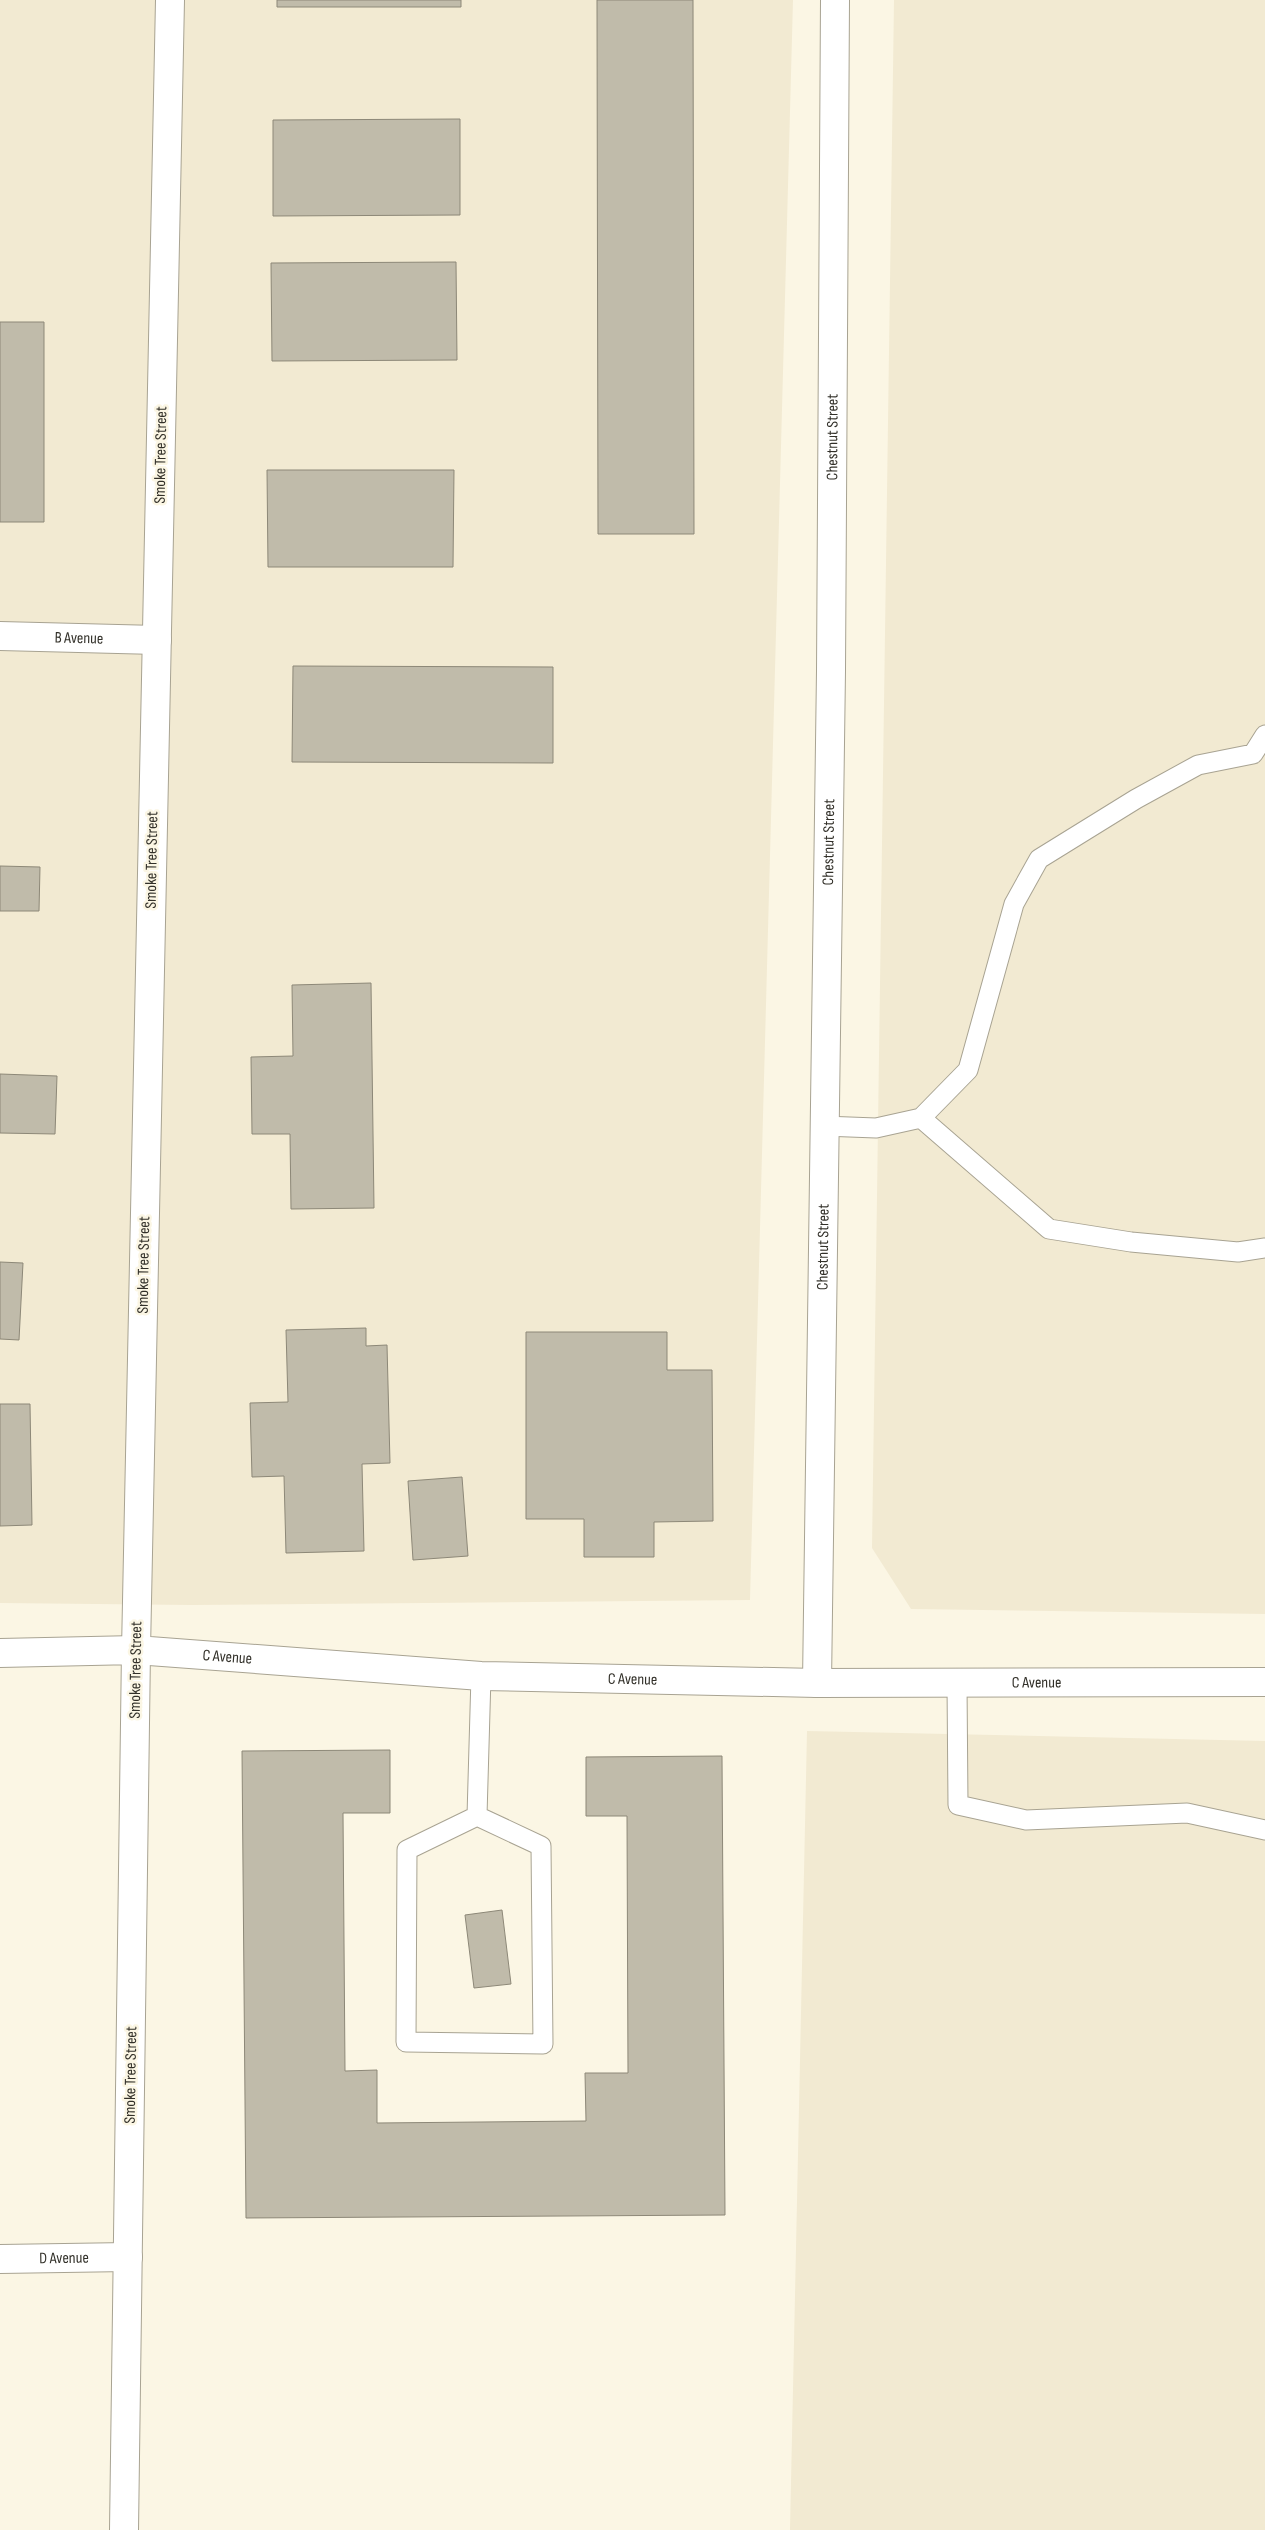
<svg xmlns="http://www.w3.org/2000/svg" width="1265" height="2530" font-family="'Sofia Sans Condensed',sans-serif">
	<style>
		.built { fill: #f2ead2 }
		.building { fill: #c0bbaa; stroke: #8d8878 }
		.lines { fill: none; stroke-linecap: round; stroke-linejoin: round }
		.service-casing { stroke: #a8a392; stroke-width: 21 }
		.minor-casing { stroke: #a8a392; stroke-width: 30 }
		.tertiary-casing { stroke: #a8a392; stroke-width: 30 }
		.service { stroke: #fff; stroke-width: 19 }
		.minor { stroke: #fff; stroke-width: 28 }
		.tertiary { stroke: #fff; stroke-width: 28 }
		.labels { text-anchor: middle; dominant-baseline: central; stroke-width: 5; stroke-linejoin: round; paint-order: stroke }
		.street-label { font-size: 16px; fill: #323029; stroke: #fbf6e4 }
	</style>
	<rect width="100%" height="100%" fill="#fbf6e4"/>
	<path class="built" d="M0,0h793l-43,1600 -558,5 -192,-2z
		M894,0h371v1614l-354,-5 -39,-61z
		M807,1731l458,10v789h-475z"/>
	<path class="building" d="M277,0h184v7h-184z
		M597,0h96l1,534h-96z
		M460,119v96l-187,1v-96z
		M456,262l1,98 -185,1 -1,-98z
		M0,322h44v200h-44z
		M267,470h187l-1,97h-185z
		M293,666l260,1v96l-261,-1z
		M0,866l40,1 -1,44h-39z
		M371,983l3,225 -83,1 -1,-75h-38l-1,-77 42,-1 -1,-71z
		M0,1074l57,2 -2,58 -55,-1z
		M0,1262l23,1 -4,77 -19,-1z
		M366,1328v18l21,-1 3,118 -28,1 2,87 -78,2 -2,-77 -32,1 -2,-74 38,-1 -2,-72z
		M526,1332h141v38h45l1,151 -59,1v35h-70v-38h-58z
		M0,1404h30l2,121 -32,1z
		M462,1477l6,79 -55,4 -5,-79z
		M390,1750v63h-47l2,258 32,-1v53l209,-2 -1,-48h43l-1,-257h-41v-59l136,-1 3,459 -479,3 -4,-467z
		M502,1910l9,74 -37,4 -9,-73z"/>
	<g class="lines">
		<g class="service-casing">
			<path id="service" d="M921,1118l128,111 82,13 107,10 27,-4
				M823,1126l53,2 45,-10 47,-48 46,-166 25,-45 97,-60 62,-34 55,-11 12,-19
				M957,1683l1,122 68,15 161,-7 78,17
				M477,1816l-70,34 -1,192 137,2 -2,-198 -64,-30 4,-140"/>
		</g>
		<g class="minor-casing">
			<g id="minor">
				<path id="s1" d="M170,0l-34,1650 345,26 336,7 448,-1"/>
				<path id="s2" d="M0,636l157,4"/>
				<path id="s3" d="M817,1683l14,-1012 4,-671"/>
				<path id="s4" d="M0,2259l128,-2"/>
			</g>
		</g>
		<g class="tertiary-casing">
			<path id="tertiary" d="M0,1653l136,-3 -12,880"/>
		</g>
		<use href="#service" class="service"/>
		<use href="#minor" class="minor"/>
		<use href="#tertiary" class="tertiary"/>
	</g>
	<g class="labels">
		<g class="street-label">
			<text stroke="none"><textPath href="#s3" startOffset="1246">Chestnut Street</textPath></text>
			<text transform="translate(161 455) rotate(-89)">Smoke Tree Street</text>
			<text stroke="none"><textPath href="#s2" startOffset="79">B Avenue</textPath></text>
			<text stroke="none"><textPath href="#s3" startOffset="841">Chestnut Street</textPath></text>
			<text transform="translate(152 860) rotate(-89)">Smoke Tree Street</text>
			<text stroke="none"><textPath href="#s3" startOffset="436">Chestnut Street</textPath></text>
			<text transform="translate(144 1265) rotate(-89)">Smoke Tree Street</text>
			<text stroke="none"><textPath href="#s1" startOffset="1742">C Avenue</textPath></text>
			<text transform="translate(136 1670) rotate(-89)">Smoke Tree Street</text>
			<text stroke="none"><textPath href="#s1" startOffset="2148">C Avenue</textPath></text>
			<text stroke="none"><textPath href="#s1" startOffset="2552">C Avenue</textPath></text>
			<text transform="translate(131 2075) rotate(-89)">Smoke Tree Street</text>
			<text stroke="none"><textPath href="#s4" startOffset="64">D Avenue</textPath></text>
		</g>
	</g>
</svg>
